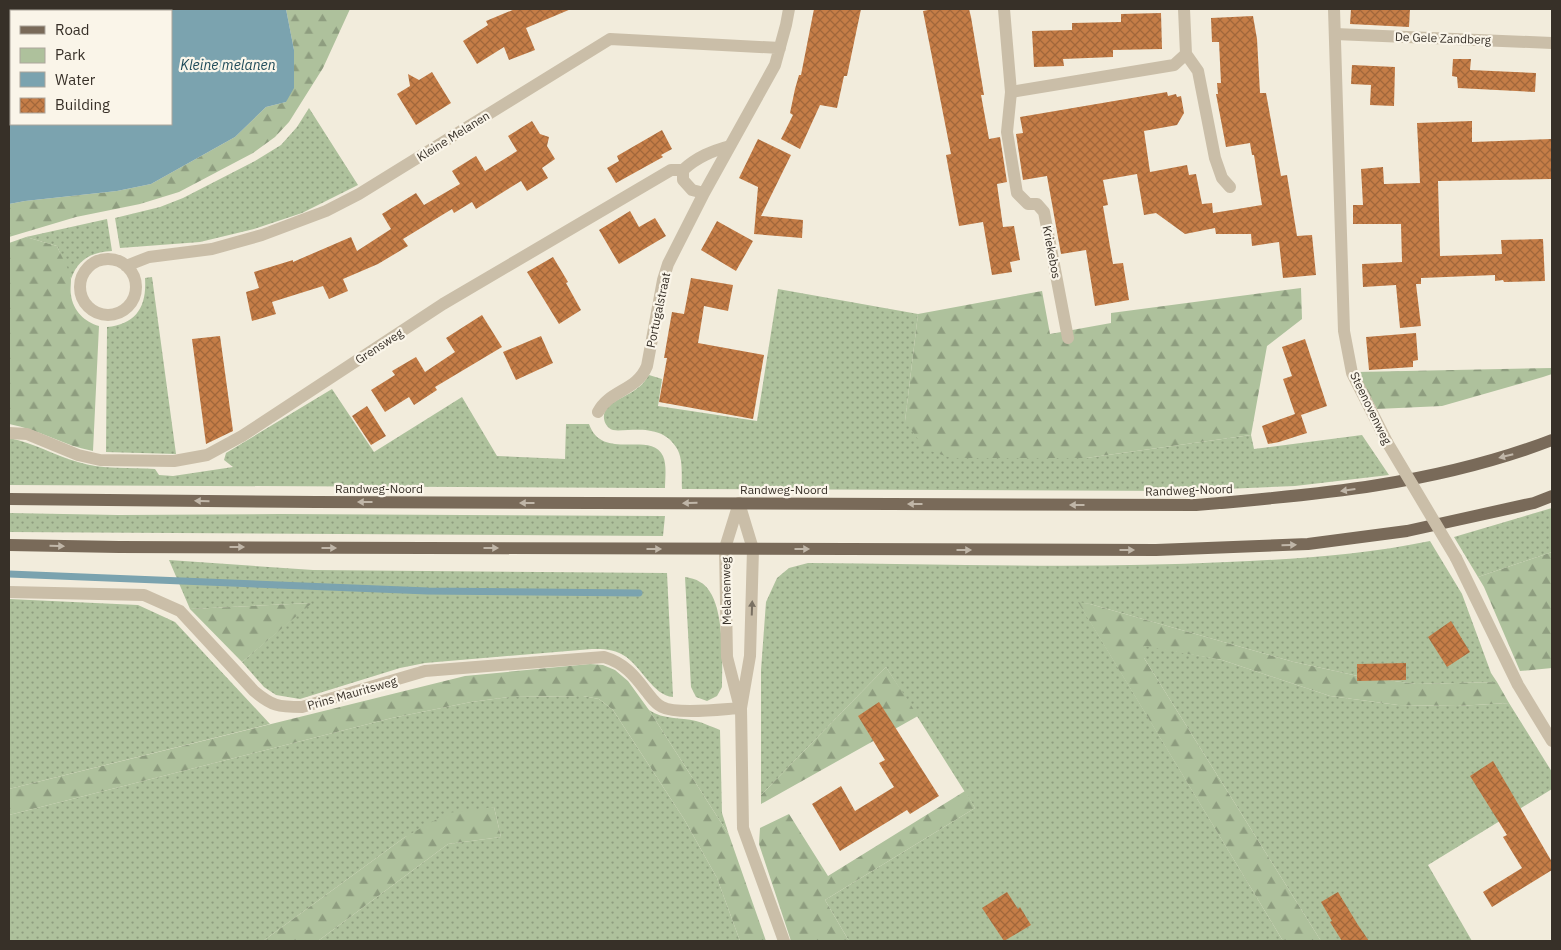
<svg xmlns="http://www.w3.org/2000/svg" width="1561" height="950" font-family="'IBM Plex Sans',sans-serif">
	<style>
		.green { fill: url(#green-dots) }
		.forest { fill: url(#forest-firs) }
		.water { fill: #7ba3af; fill-rule: evenodd }
		.lines { fill: none; stroke-linecap: round; stroke-linejoin: round }
		.stream { stroke: #7ba3af; stroke-width: 7 }
		.building { fill: url(#building-cross-hatch) }
		.pedestrian { stroke: #cabea8; stroke-width: 12 }
		.minor { stroke: #cabea8; stroke-width: 12 }
		.tertiary { stroke: #cabea8; stroke-width: 12 }
		.primary { stroke: #796a59; stroke-width: 12 }
		.minor-bridge { stroke: #cabea8; stroke-width: 12 }
		.oneway { fill: #c0b6a8 }
		.oneway2 { fill: #797062 }
		.labels { text-anchor: middle; dominant-baseline: central; stroke-width: 4.5; stroke-linejoin: round; paint-order: stroke }
		.street-label { font-size: 12px; fill: #373028; stroke: #faf5e9 }
		.water-label { font-size: 14px; font-style: italic; fill: #1e4a58; stroke: #faf5e9 }
	</style>
	<defs>
		<pattern id="green-dots" width="8" height="8" patternUnits="userSpaceOnUse" patternTransform="scale(1.25)"><rect width="8" height="8" fill="#aec19c"/><path d="M2 2h.1M6 6h.1" fill="none" stroke="#8e9d7f" stroke-width="1.8" stroke-linecap="round"/></pattern>
		<pattern id="forest-firs" width="22" height="20" patternUnits="userSpaceOnUse" patternTransform="scale(1.25)"><rect width="22" height="20" fill="#aec19c"/><path d="M5 1l3.5 6h-7zM16 11l3.5 6h-7z" fill="#8e9d7f"/></pattern>
		<pattern id="building-cross-hatch" width="8" height="8" patternUnits="userSpaceOnUse" patternTransform="scale(1.25)"><rect width="8" height="8" fill="#c57d47"/><path d="M0 0l8 8M0 8l8-8" fill="none" stroke="#a1673b"/></pattern>
	</defs>
	<rect width="100%" height="100%" fill="#f2ecdc"/>
	<path class="green" d="M309,108l49,77 -56,28 -48,16 -54,13 -80,6 -5,-30 45,-11 23,-9 72,-37 26,-16 16,-18z
		M107,219l5,32c-20,1 -34,8 -41,28l-14,-33 -31,-9z
		M152,277l24,177 -70,-2 1,-125c29,-3 40,-20 38,-49z
		M778,289l140,25 -13,107 181,37 165,-23 3,14 108,-14 27,40 -94,11 -117,5 -496,-2c-1,-13 2,-30 -6,-42 -11,-17 -29,-18 -48,-17 -5,0 -10,1 -15,0 -9,-3 -12,-15 -6,-22 8,-9 23,-13 32,-21 4,-3 7,-8 10,-12l13,4 -4,27 99,15z
		M332,389l42,63 88,-55 35,59 68,3 1,-35h23c13,38 62,6 74,32 4,9 2,22 2,32l-656,-3v-47c26,5 44,17 69,24 24,8 52,5 77,7l4,6 14,1 60,-9 -9,-7 2,-7z
		M1552,508v44l-74,25 -24,-40z
		M9,513l109,2 162,-1 385,2 -2,20 -654,-4z
		M1430,541l32,53 29,79 6,9 -81,2 -58,-8 -64,-14 -204,-58 -11,-1 204,338h-434l-24,-41 150,-92 -89,-141 -125,128v-125l5,-68 11,-24 12,-10 19,-5c140,1 280,6 419,-1 69,-3 136,-7 203,-21z
		M169,560l144,10 354,3 6,124c-20,-1 -32,-32 -50,-42 -10,-6 -20,-6 -31,-6l-167,14 -25,5 -100,31 -24,-4 -12,-8 -22,-25 69,-59 -121,6z
		M685,577c5,1 11,2 15,5 26,14 22,79 22,105l-5,9 -10,5 -11,-4 -5,-10z
		M9,599l129,6 37,17 95,102 -261,65z
		M1144,645l78,15 108,36 68,9 59,1 52,-3 43,69v17l-124,76 44,76h-151l-177,-283z
		M583,696l16,3 14,11 71,109 33,59 23,63h-422l130,-97 53,-7 -7,-30 -89,30 -142,104h-254v-126l383,-97 79,-16 38,-5z
		M649,710c15,10 31,7 47,11 8,2 16,6 24,9l2,83 7,22z"/>
	<path class="forest" d="M286,9h64l-27,59 -34,54 -14,15 -22,16 -74,39 -39,12 -64,13 -67,20v-33l16,-3 92,-10 34,-7 84,-47 31,-30 20,-5 8,-52z
		M26,237l31,9c4,10 12,22 14,33 0,6 -1,11 0,16 2,16 14,27 28,31l-6,125c-29,-5 -54,-22 -84,-27v-181z
		M1301,288l1,31 -35,27 -16,89 -165,23h-135l-26,-9 -20,-28 13,-107 124,-23 8,43 61,-11v-10z
		M1552,368v6l-9,3 -101,29 -65,3 -20,-37z
		M1552,552v116l-32,3 -36,-84 -6,-10z
		M1078,602l12,2 204,58 64,14 58,8 81,-2 12,21 -52,3 -59,-1 -68,-9 -108,-36 -78,-14v12l177,283h-38z
		M312,603l-70,59 -52,-53z
		M590,664l13,1 12,5 13,11 21,29 80,125 37,106h-26l-23,-63 -33,-59 -71,-109 -14,-11 -16,-3 -74,1 -38,5 -79,16 -383,97v-26l456,-113z
		M886,667l32,49 -157,88v-9z
		M965,791l10,17 -150,92 24,41h-58l-32,-97 1,-16 29,-14 39,62z
		M494,807l7,30 -53,7 -130,97h-55l142,-104 43,-24z"/>
	<path class="water" d="M9,9h277l8,41v38l-8,14 -20,5 -31,30 -84,47 -34,7 -92,10 -16,3zM11,11h160v113h-160z"/>
	<g class="lines">
		<path class="stream" d="M9,574l419,17 211,2"/>
	</g>
	<path class="building" d="M515,9h56l-45,19 9,22 -26,10 -5,-13 -27,17 -14,-23 25,-16 -2,-4z
		M814,9h47l-14,67h-3l-7,32 -17,-3 -20,44 -19,-10 12,-24 -3,-2 5,-24 4,-14h2z
		M933,9h36l2,8 13,78h-3l8,44 11,-2 7,45 -10,2 6,43 11,-1 6,34 -10,2 2,10 -20,3 -9,-53 -24,4 -13,-71 5,-1 -28,-143z
		M1351,9h59l-1,18 -59,-3z
		M1161,13l1,36 -49,1v7l-50,2 1,7 -30,1 -2,-36 40,-1v-7l49,-1v-8z
		M1253,16l4,23 3,54h6l15,83 6,-1 10,61 15,-1 4,40 -33,3 -4,-36 -27,4 -1,-12h-35l-1,-6 -30,6 -29,-21 -12,2 -7,-41 -34,6 5,25 -5,1 10,58 10,-1 6,37 -34,6 -9,-56 -25,4 -14,-78 -24,4 -7,-46 7,-1 -3,-16 147,-25 1,4 8,-2 1,3 4,-1 3,17 -7,12 -33,6 6,41 37,-7 2,10 7,-1 6,30 10,-1 1,10 49,-8 -8,-50h-2l-2,-12 -24,4 -10,-53h2l-1,-11h4l-2,-41h-7l-1,-24z
		M1453,59h18l-1,11 66,3 -1,19 -77,-4 -1,-11 -5,-1z
		M1352,65l43,2 -1,39 -24,-1 1,-20 -20,-1z
		M432,72l19,31 -35,22 -19,-31 13,-8 -2,-12 11,6z
		M532,121l8,13 9,3 -2,9 8,13 -13,9 6,10 -21,13 -6,-10 -45,28 -4,-7 -18,11 -2,-4 -49,30 5,7 -30,18 -35,15 5,12 -19,8 -6,-13 -51,16 4,12 -24,7 -6,-29 13,-4 -5,-16 39,-12v2l58,-25 6,14 34,-22 -9,-15 34,-21 8,12 36,-21 -8,-13 24,-15 9,15 32,-20 -9,-15z
		M1472,121v21l79,-3v40l-113,2 2,75 62,-2 -1,-14 42,-1 2,42 -41,1 -1,-2 -8,1v-6l-74,3v6h-5l5,42 -21,2 -4,-43 -33,2 -1,-23 40,-2 -1,-38h-48v-19h10l-2,-36 22,-2 1,17 36,-1 -3,-60z
		M662,130l10,19 -11,6 2,2 -47,26 -9,-15 12,-7 -2,-5z
		M758,139l33,16 -30,61 42,4 -1,18 -48,-4 4,-47 -19,-9z
		M630,211l9,16 16,-9 11,18 -47,28 -20,-34z
		M717,221l36,20 -17,30 -35,-21z
		M553,257l15,25 -2,1 15,27 -22,14 -32,-52z
		M691,278l42,7 -5,26 -24,-5 -6,37 66,12 -11,64 -94,-17 8,-44h-3l8,-46 12,2z
		M482,315l20,32 -67,40 2,3 -23,15 -5,-8 -24,15 -14,-22 24,-15 -3,-4 24,-14 9,15 30,-20 -9,-14z
		M1416,333l2,27 -5,1v6l-44,3 -3,-33z
		M220,336l13,95 -27,13 -14,-105z
		M541,336l12,27 -37,17 -13,-28z
		M1305,339l22,67 -26,9 6,18 -28,9 -11,2 -6,-18 33,-12 -12,-35 9,-3 -10,-29z
		M367,406l19,30 -15,9 -19,-29z
		M1451,621l19,31 -23,15 -19,-30z
		M1406,663v17l-49,1v-17z
		M879,702l60,94 -29,18 -3,-4 -67,41 -28,-47 29,-18 14,25 39,-24 -15,-24 6,-3 -27,-44z
		M1493,761l59,101v8l-60,37 -9,-15 39,-24 -19,-31 4,-2 -37,-59z
		M1007,892l11,17 2,-2 11,18 -27,16 -22,-33z
		M1338,892l20,33 11,16h-27l-12,-19 2,-1 -11,-19z"/>
	<g class="lines">
		<path class="pedestrian" d="M1335,34l217,9"/>
		<path class="minor" d="M1004,9l7,83 -4,40 10,61 11,11h9l7,8 24,126
			M1334,9l10,322 8,42 35,69
			M1186,54l12,17 17,87 7,20 8,9
			M1011,92l163,-27 12,-11 -2,-45
			M704,193l71,-128 11,-40 3,-16
			M80 287a28 28 0 1 1 56 0a28 28 0 1 1-56 0Z
			M126,266l23,-9 63,-8 50,-14 64,-24 33,-17 251,-155 170,9
			M598,412c11,-22 39,-21 49,-46l16,-86 5,-16 36,-71 -12,-3 -9,-10v-10
			M9,433l18,1 51,21 22,5 74,1 33,-6 35,-19 201,-132 228,-134h12c14,-13 29,-19 47,-24
			M1456,558l62,127 34,56
			M9,592l135,3 36,16 74,80c18,15 24,16 48,16l123,-36 179,-14c20,6 30,18 42,34 5,6 9,13 16,16 15,8 61,2 79,1"/>
		<path class="tertiary" d="M739,503l14,46 -3,107 -9,52 2,120 41,113
			M739,503l-14,45 2,109 12,47"/>
		<path class="primary" d="M9,499l307,3 880,3c121,-10 242,-21 356,-65
			M9,545l110,2 1037,3 152,-6 99,-13 127,-28 18,-7"/>
		<path class="minor-bridge" d="M1387,442l69,116"/>
	</g>
	<defs><path id="oneway-solid" d="M-6-.8H1V-3.2L6.5 0L1 3.2V.8H-6Z" transform="scale(1.25)"/></defs>
	<g class="oneway">
		<use href="#oneway-solid" transform="translate(1506 456) rotate(166)"/>
		<use href="#oneway-solid" transform="translate(1348 490) rotate(172)"/>
		<use href="#oneway-solid" transform="translate(202 501) rotate(-179)"/>
		<use href="#oneway-solid" transform="translate(365 502) rotate(-180)"/>
		<use href="#oneway-solid" transform="translate(527 503) rotate(-180)"/>
		<use href="#oneway-solid" transform="translate(690 503) rotate(179)"/>
		<use href="#oneway-solid" transform="translate(915 504) rotate(-180)"/>
		<use href="#oneway-solid" transform="translate(1077 505) rotate(-180)"/>
		<use href="#oneway-solid" transform="translate(1289 545) rotate(-2)"/>
		<use href="#oneway-solid" transform="translate(57 546) rotate(1)"/>
		<use href="#oneway-solid" transform="translate(237 547)"/>
		<use href="#oneway-solid" transform="translate(329 548)"/>
		<use href="#oneway-solid" transform="translate(491 548)"/>
		<use href="#oneway-solid" transform="translate(654 549)"/>
		<use href="#oneway-solid" transform="translate(802 549)"/>
		<use href="#oneway-solid" transform="translate(964 550)"/>
		<use href="#oneway-solid" transform="translate(1127 550)"/>
	</g>
	<use class="oneway2" href="#oneway-solid" transform="translate(752 608) rotate(-88)"/>
	<g class="labels">
		<g class="street-label">
			<text transform="translate(1443 38) rotate(2)">De Gele Zandberg</text>
			<text transform="translate(453 136) rotate(-32)">Kleine Melanen</text>
			<text transform="translate(1052 252) rotate(79)">Kriekebos</text>
			<text transform="translate(658 310) rotate(-78)">Portugalstraat</text>
			<text transform="translate(379 346) rotate(-33)">Grensweg</text>
			<text transform="translate(1371 408) rotate(64)">Steenovenweg</text>
			<text x="379" y="488">Randweg-Noord</text>
			<text x="784" y="489">Randweg-Noord</text>
			<text transform="translate(1189 490) rotate(-2)">Randweg-Noord</text>
			<text transform="translate(726 591) rotate(-91)">Melanenweg</text>
			<text transform="translate(352 693) rotate(-16)">Prins Mauritsweg</text>
		</g>
		<g class="water-label">
			<text x="228" y="65">Kleine melanen</text>
		</g>
	</g>
	<rect width="1561" height="950" fill="none" stroke="#373028" stroke-width="20"/>
	<rect x="10" y="10" width="162" height="115" fill="#faf5e9" stroke="#aca69c"/>
	<rect x="20" y="26" width="25" height="8" fill="#796a59" stroke="#aca69c"/>
	<text x="55" y="35" font-size="15" fill="#373028">Road</text>
	<rect x="20" y="48" width="25" height="15" fill="#aec19c" stroke="#aca69c"/>
	<text x="55" y="60" font-size="15" fill="#373028">Park</text>
	<rect x="20" y="72" width="25" height="15" fill="#7ba3af" stroke="#aca69c"/>
	<text x="55" y="85" font-size="15" fill="#373028">Water</text>
	<rect x="20" y="98" width="25" height="15" fill="url(#building-cross-hatch)" stroke="#aca69c"/>
	<text x="55" y="110" font-size="15" fill="#373028">Building</text>
</svg>
